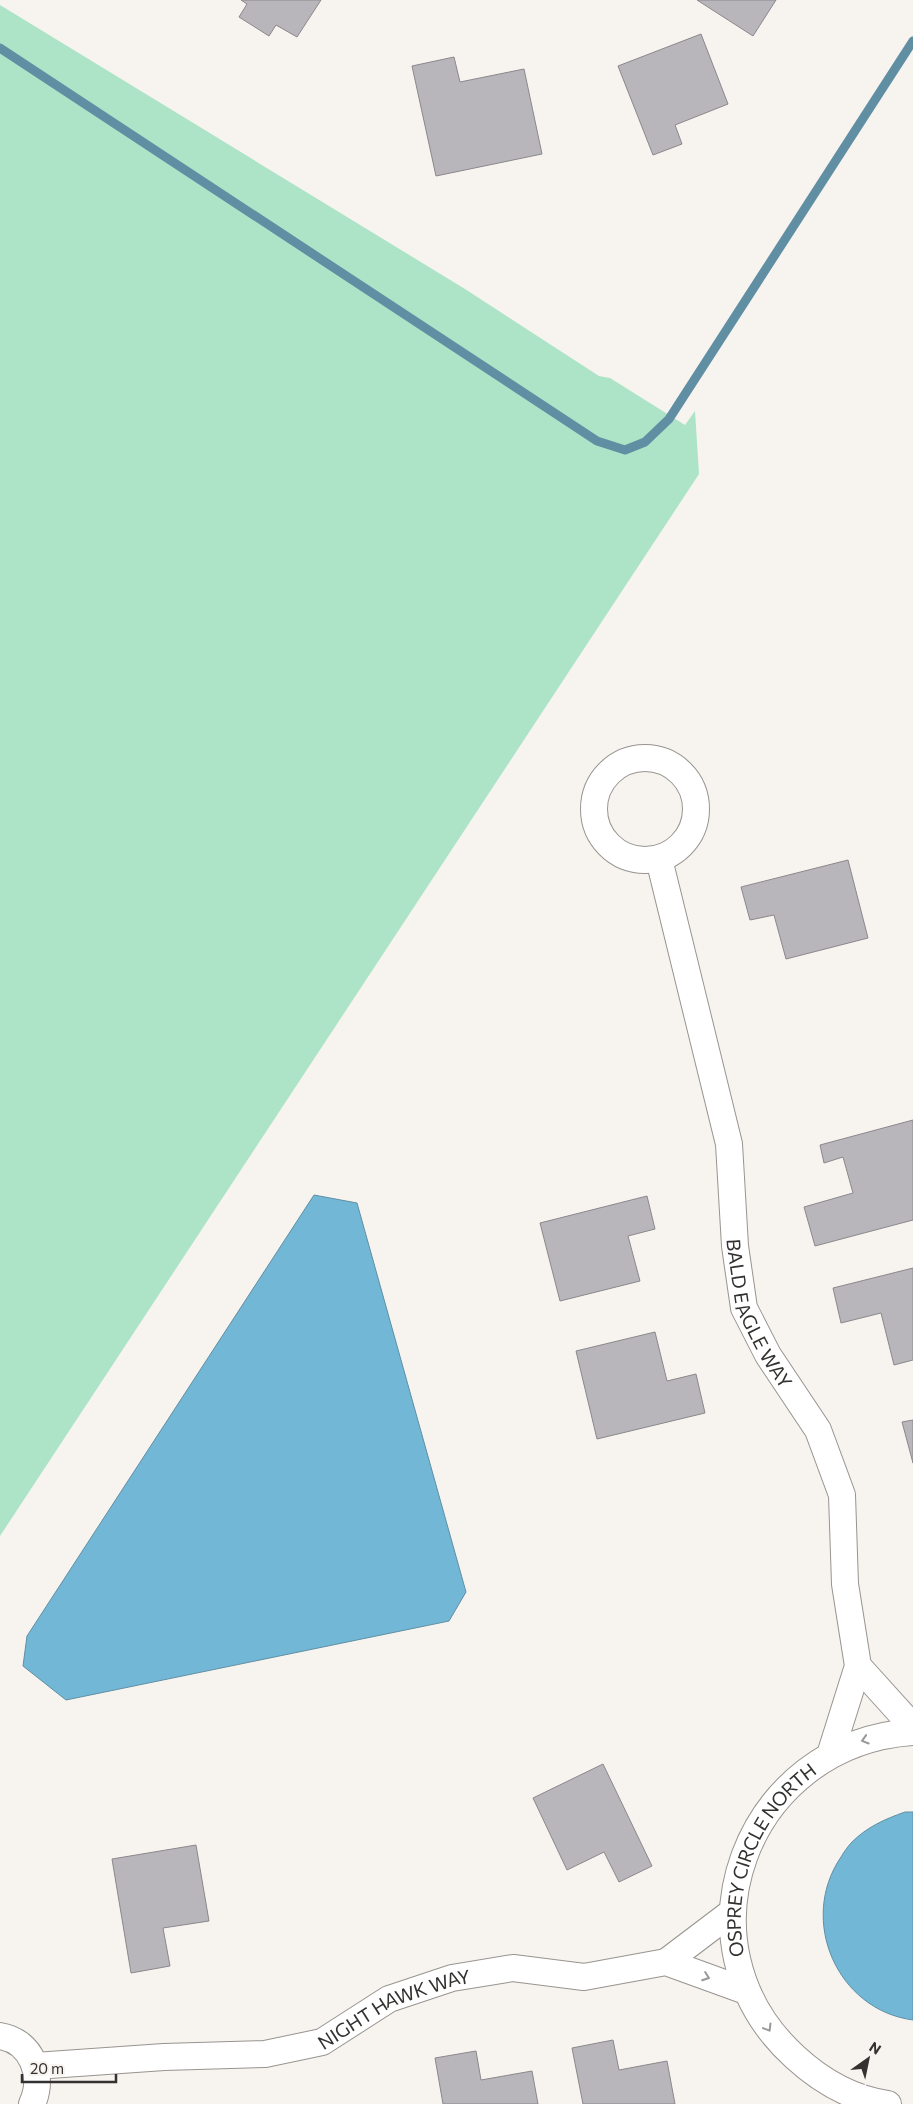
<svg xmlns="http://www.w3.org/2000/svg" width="913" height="2104" font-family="Commissioner,sans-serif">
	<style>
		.green { fill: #ade4c7 }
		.water { fill: #73b7d6; stroke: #608fa4 }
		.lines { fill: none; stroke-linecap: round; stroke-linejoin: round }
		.stream { stroke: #608fa4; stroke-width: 9 }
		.building { fill: #b9b6bb; stroke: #8a888c }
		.street-casing { stroke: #989490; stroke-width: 28 }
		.street { stroke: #fff; stroke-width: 26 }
		.oneway { stroke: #999898 }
		.labels { text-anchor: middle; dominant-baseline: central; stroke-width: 4; stroke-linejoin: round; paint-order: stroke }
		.street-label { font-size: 19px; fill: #333230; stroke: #f7f3ef }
	</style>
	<rect width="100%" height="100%" fill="#f7f3ef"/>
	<path class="green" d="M0,5l465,284 134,87 11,2 75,47 10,-14 4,63 -699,1062z"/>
	<path class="water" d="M314,1195l43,8 109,389 -17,29 -383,79 -43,-34 4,-30z
		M905,1812h8v208c-76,-10 -115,-100 -72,-163 3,-5 7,-11 11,-15 15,-15 33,-23 53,-30z"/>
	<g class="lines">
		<path class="stream" d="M0,48l597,393 28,9 20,-8 24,-23 244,-378"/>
	</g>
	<path class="building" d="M241,0h80l-24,37 -21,-12 -7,11 -30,-19 8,-13z
		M697,0h79l-23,36z
		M701,34l27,70 -53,21 7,19 -29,11 -35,-89z
		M454,57l6,25 64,-13 18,85 -106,22 -24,-110z
		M848,860l20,78 -82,21 -12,-44 -24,5 -9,-33z
		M913,1120v100l-98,26 -11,-39 49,-14 -10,-36 -19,6 -4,-18z
		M647,1196l8,33 -27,7 12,45 -80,20 -20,-78z
		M913,1268v92l-19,5 -13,-52 -40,10 -8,-35z
		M655,1332l12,49 29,-7 9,39 -108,26 -21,-88z
		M913,1420v43l-11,-41z
		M603,1764l49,102 -33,16 -15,-30 -37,18 -34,-72z
		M196,1845l13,76 -46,7 7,38 -39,7 -19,-114z
		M613,2040l6,30 48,-9 8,43h-92l-11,-56z
		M476,2051l5,29 51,-9 6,33h-95l-8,-46z"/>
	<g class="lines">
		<g class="street-casing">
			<g id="street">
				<circle cx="645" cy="809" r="51"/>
				<path id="s1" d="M659,859l70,285 6,102 9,62 24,47 50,75 24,65 3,89 13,82 -28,89"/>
				<path d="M858,1666l55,61"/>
				<path d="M666,1962l66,-50"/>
				<path d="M0,2036c32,5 45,40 32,68"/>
				<path id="s2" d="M35,2066l129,-9 101,-3 57,-12 67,-43 63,-21 61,-10 71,9 82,-15 80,29"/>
				<path id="s3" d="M888,2104c-35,-5 -67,-23 -93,-47 -125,-114 -49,-314 118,-325"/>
			</g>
		</g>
		<use href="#street" class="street"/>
	</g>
	<defs><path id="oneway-chevron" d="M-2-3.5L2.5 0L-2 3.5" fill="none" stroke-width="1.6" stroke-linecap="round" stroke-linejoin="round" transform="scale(1.25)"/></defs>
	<g class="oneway">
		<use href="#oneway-chevron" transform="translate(865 1740) rotate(163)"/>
		<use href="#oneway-chevron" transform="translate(706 1977) rotate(20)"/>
		<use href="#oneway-chevron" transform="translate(768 2028) rotate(59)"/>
	</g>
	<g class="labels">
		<g class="street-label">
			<text stroke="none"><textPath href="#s1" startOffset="468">BALD EAGLE WAY</textPath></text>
			<text stroke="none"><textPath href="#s3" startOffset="332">OSPREY CIRCLE NORTH</textPath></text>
			<text stroke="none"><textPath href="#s2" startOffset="369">NIGHT HAWK WAY</textPath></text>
		</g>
	</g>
	<g transform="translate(868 2059) rotate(33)" stroke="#f7f3ef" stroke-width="4" paint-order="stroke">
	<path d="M0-4L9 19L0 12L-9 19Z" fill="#333230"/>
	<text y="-8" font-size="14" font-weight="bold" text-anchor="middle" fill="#333230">N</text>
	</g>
	<path d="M22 2074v8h94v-8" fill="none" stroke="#333230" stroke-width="2.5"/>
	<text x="30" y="2074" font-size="15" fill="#333230" stroke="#f7f3ef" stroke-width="4" paint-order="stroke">20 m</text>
</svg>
